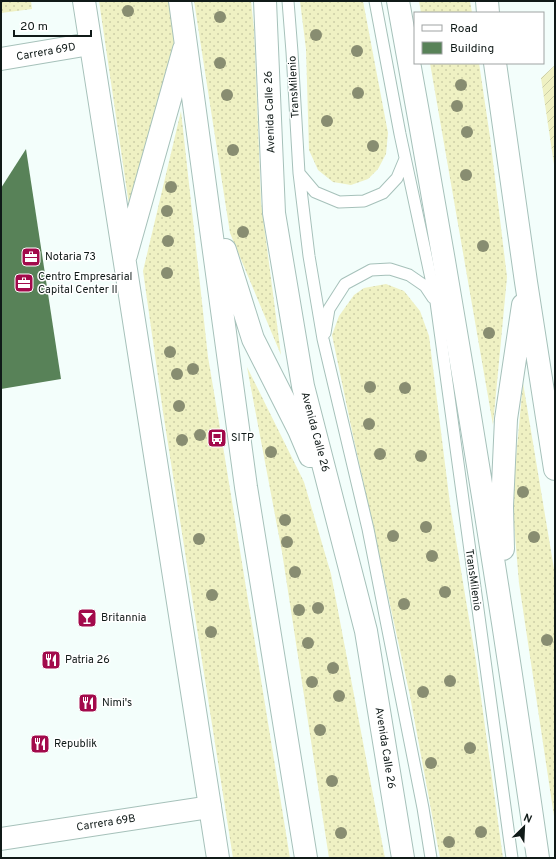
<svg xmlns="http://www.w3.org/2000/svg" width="556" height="859" font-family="Overpass,sans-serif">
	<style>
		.grass { fill: url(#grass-dots) }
		.garden { fill: url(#garden-furrows) }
		.building { fill: #588258 }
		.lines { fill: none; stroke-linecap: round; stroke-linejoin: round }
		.service-casing { stroke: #a6c1ba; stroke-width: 13 }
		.minor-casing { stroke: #a6c1ba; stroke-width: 24 }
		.primary-casing { stroke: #a6c1ba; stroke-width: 24 }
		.service { stroke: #fff; stroke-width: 11 }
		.minor { stroke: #fff; stroke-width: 22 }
		.primary { stroke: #fff; stroke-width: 22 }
		.tree { fill: #888d71 }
		.labels { text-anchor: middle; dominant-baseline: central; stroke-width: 3; stroke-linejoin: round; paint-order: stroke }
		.street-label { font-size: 11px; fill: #101a18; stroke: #fff }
		.poi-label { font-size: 11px; fill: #101a18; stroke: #fff; text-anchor: start }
	</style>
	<defs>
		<pattern id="grass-dots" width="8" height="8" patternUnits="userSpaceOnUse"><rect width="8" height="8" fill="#eff1c3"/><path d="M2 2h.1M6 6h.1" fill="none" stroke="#cccea7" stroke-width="1.8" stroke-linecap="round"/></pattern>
		<pattern id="garden-furrows" width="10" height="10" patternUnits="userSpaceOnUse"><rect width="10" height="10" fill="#eff1c3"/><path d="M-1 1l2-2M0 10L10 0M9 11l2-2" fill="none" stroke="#cccea7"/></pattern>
	</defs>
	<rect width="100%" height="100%" fill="#f3fefb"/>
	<path class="grass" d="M1,1h30l1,8 -31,4z
		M99,1h70l7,41 -47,163z
		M194,1h57l3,28 7,173 20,153 -51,-122z
		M300,1h63l25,132 -2,21 -8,15 -10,10 -17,6 -18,-3 -15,-12 -9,-20 -3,-101z
		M419,1h51l2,12h-51z
		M430,63h49l11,74 17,140 -14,148z
		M181,111l27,246 14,83 68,418h-57l-70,-446 -20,-141z
		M386,284l18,7 16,20 9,25 21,168 26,157 27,197h-63l-30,-162 -59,-270 -19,-91 7,-19 15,-21 10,-7z
		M247,367l57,115 27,92 54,284h-56l-47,-306z
		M523,383l32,192v248l-36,-240 -7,-83z"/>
	<path class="garden" d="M555,65v106l-14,-93z"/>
	<path class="building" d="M26,149l35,230 -60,10v-201z"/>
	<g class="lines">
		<g class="service-casing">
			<path id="service" d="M288,1l4,51 7,121 10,83 14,83 45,190 55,279 8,50
				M375,1l25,133 36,168 76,556
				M299,173l16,19 24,10 25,-1 19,-8 14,-15 8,-19
				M325,333l4,-24 16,-25 26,-14 19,-1 19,6 16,11 8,12"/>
		</g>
		<g class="minor-casing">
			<path id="minor" d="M1,59l89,-15
				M1,839l209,-32"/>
		</g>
		<g class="primary-casing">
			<path id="primary" d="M84,1l134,857
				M180,1l66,486 60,371
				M265,1l9,212 29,173 63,245 37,227
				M398,1c52,285 99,570 140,857
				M487,1l1,12
				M495,63l31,219 29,187
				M225,250l28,89 46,91 11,26
				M126,255l58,-206
				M503,549l-1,-43 4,-87 17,-114"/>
		</g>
		<use href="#service" class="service"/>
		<use href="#minor" class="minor"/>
		<use href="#primary" class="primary"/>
	</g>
	<g class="tree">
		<circle cx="128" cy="11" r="6"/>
		<circle cx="220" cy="17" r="6"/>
		<circle cx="316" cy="35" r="6"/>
		<circle cx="357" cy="51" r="6"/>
		<circle cx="220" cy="63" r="6"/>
		<circle cx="461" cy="85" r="6"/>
		<circle cx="358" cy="93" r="6"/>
		<circle cx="227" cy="95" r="6"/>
		<circle cx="457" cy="106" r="6"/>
		<circle cx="327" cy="121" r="6"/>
		<circle cx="467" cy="132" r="6"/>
		<circle cx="373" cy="146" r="6"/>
		<circle cx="233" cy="150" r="6"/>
		<circle cx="466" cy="175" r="6"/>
		<circle cx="171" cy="187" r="6"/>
		<circle cx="167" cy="211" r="6"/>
		<circle cx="243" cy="232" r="6"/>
		<circle cx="168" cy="241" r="6"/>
		<circle cx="483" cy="246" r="6"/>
		<circle cx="167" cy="273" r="6"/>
		<circle cx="489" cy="333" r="6"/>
		<circle cx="170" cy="352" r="6"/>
		<circle cx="193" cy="369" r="6"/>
		<circle cx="177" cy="374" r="6"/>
		<circle cx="370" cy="387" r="6"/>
		<circle cx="405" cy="388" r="6"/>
		<circle cx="179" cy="406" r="6"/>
		<circle cx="369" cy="424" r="6"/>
		<circle cx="200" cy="435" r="6"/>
		<circle cx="182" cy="440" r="6"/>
		<circle cx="271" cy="452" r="6"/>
		<circle cx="380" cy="454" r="6"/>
		<circle cx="421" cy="456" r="6"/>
		<circle cx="523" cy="492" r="6"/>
		<circle cx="285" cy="520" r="6"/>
		<circle cx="426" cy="527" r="6"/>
		<circle cx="393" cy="536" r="6"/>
		<circle cx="534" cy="537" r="6"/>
		<circle cx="199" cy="539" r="6"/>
		<circle cx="287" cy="542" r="6"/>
		<circle cx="432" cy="556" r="6"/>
		<circle cx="295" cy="572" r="6"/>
		<circle cx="445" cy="592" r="6"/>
		<circle cx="212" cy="595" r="6"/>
		<circle cx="404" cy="604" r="6"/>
		<circle cx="318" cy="608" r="6"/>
		<circle cx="299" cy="610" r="6"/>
		<circle cx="211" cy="632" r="6"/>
		<circle cx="547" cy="640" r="6"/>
		<circle cx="308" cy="643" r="6"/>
		<circle cx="333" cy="668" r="6"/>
		<circle cx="450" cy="681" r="6"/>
		<circle cx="312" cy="682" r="6"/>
		<circle cx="423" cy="692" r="6"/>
		<circle cx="339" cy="696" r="6"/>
		<circle cx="320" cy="730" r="6"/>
		<circle cx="470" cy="748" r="6"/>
		<circle cx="431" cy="763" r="6"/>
		<circle cx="332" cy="781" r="6"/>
		<circle cx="481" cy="832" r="6"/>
		<circle cx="341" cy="833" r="6"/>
		<circle cx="449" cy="842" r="6"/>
	</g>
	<defs>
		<g id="office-square" transform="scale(1)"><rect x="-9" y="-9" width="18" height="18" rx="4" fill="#a20a4b" stroke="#fff"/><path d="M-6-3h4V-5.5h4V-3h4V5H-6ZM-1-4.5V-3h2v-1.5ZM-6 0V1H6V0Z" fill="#fff"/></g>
		<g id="bus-square" transform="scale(1)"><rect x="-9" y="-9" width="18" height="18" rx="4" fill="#a20a4b" stroke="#fff"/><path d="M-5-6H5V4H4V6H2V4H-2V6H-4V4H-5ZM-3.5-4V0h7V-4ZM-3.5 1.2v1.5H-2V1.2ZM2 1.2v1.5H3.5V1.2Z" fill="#fff"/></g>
		<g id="bar-square" transform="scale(1)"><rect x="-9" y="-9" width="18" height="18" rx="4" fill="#a20a4b" stroke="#fff"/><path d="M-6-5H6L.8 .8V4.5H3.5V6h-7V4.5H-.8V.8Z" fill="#fff"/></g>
		<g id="restaurant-square" transform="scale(1)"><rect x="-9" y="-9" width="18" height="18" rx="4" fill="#a20a4b" stroke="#fff"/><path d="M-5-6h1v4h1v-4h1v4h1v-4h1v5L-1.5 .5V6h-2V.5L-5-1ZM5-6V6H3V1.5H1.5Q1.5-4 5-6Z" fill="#fff"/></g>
	</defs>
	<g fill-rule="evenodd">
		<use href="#office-square" x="31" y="257"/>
		<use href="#office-square" x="24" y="283"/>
		<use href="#bus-square" x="217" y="438"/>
		<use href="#bar-square" x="87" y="618"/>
		<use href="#restaurant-square" x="51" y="660"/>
		<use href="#restaurant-square" x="88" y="703"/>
		<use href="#restaurant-square" x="40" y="744"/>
	</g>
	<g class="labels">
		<g class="street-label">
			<text transform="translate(46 52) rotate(-10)">Carrera 69D</text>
			<text transform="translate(294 87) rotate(-93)">TransMilenio</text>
			<text transform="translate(270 112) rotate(-92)">Avenida Calle 26</text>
			<text transform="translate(315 432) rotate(75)">Avenida Calle 26</text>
			<text transform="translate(473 580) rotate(82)">TransMilenio</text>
			<text transform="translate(385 748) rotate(81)">Avenida Calle 26</text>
			<text transform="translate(106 823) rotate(-9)">Carrera 69B</text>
		</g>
		<g class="poi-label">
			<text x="45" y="257">Notaria 73</text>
			<text x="38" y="277">Centro Empresarial<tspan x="38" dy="13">Capital Center II</tspan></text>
			<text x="231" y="438">SITP</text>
			<text x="101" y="618">Britannia</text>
			<text x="65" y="660">Patria 26</text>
			<text x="102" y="703">Nimi's</text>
			<text x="54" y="744">Republik</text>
		</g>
	</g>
	<rect width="556" height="859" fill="none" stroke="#101a18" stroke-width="4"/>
	<rect x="414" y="12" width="130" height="52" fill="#ffffff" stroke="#9fa3a3"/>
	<rect x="422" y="25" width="20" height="6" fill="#ffffff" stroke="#9fa3a3"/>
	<text x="450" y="32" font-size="12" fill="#101a18">Road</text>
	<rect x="422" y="42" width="20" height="12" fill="#588258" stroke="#9fa3a3"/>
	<text x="450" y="52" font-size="12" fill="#101a18">Building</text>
	<g transform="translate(524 827) rotate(24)" stroke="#ffffff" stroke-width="3" paint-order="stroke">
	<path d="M0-3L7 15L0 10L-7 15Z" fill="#101a18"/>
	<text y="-6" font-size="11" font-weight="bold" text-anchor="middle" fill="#101a18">N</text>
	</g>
	<path d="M14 30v6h77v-6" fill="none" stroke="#101a18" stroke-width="2"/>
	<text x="20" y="30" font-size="12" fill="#101a18" stroke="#ffffff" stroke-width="3" paint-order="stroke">20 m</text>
</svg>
